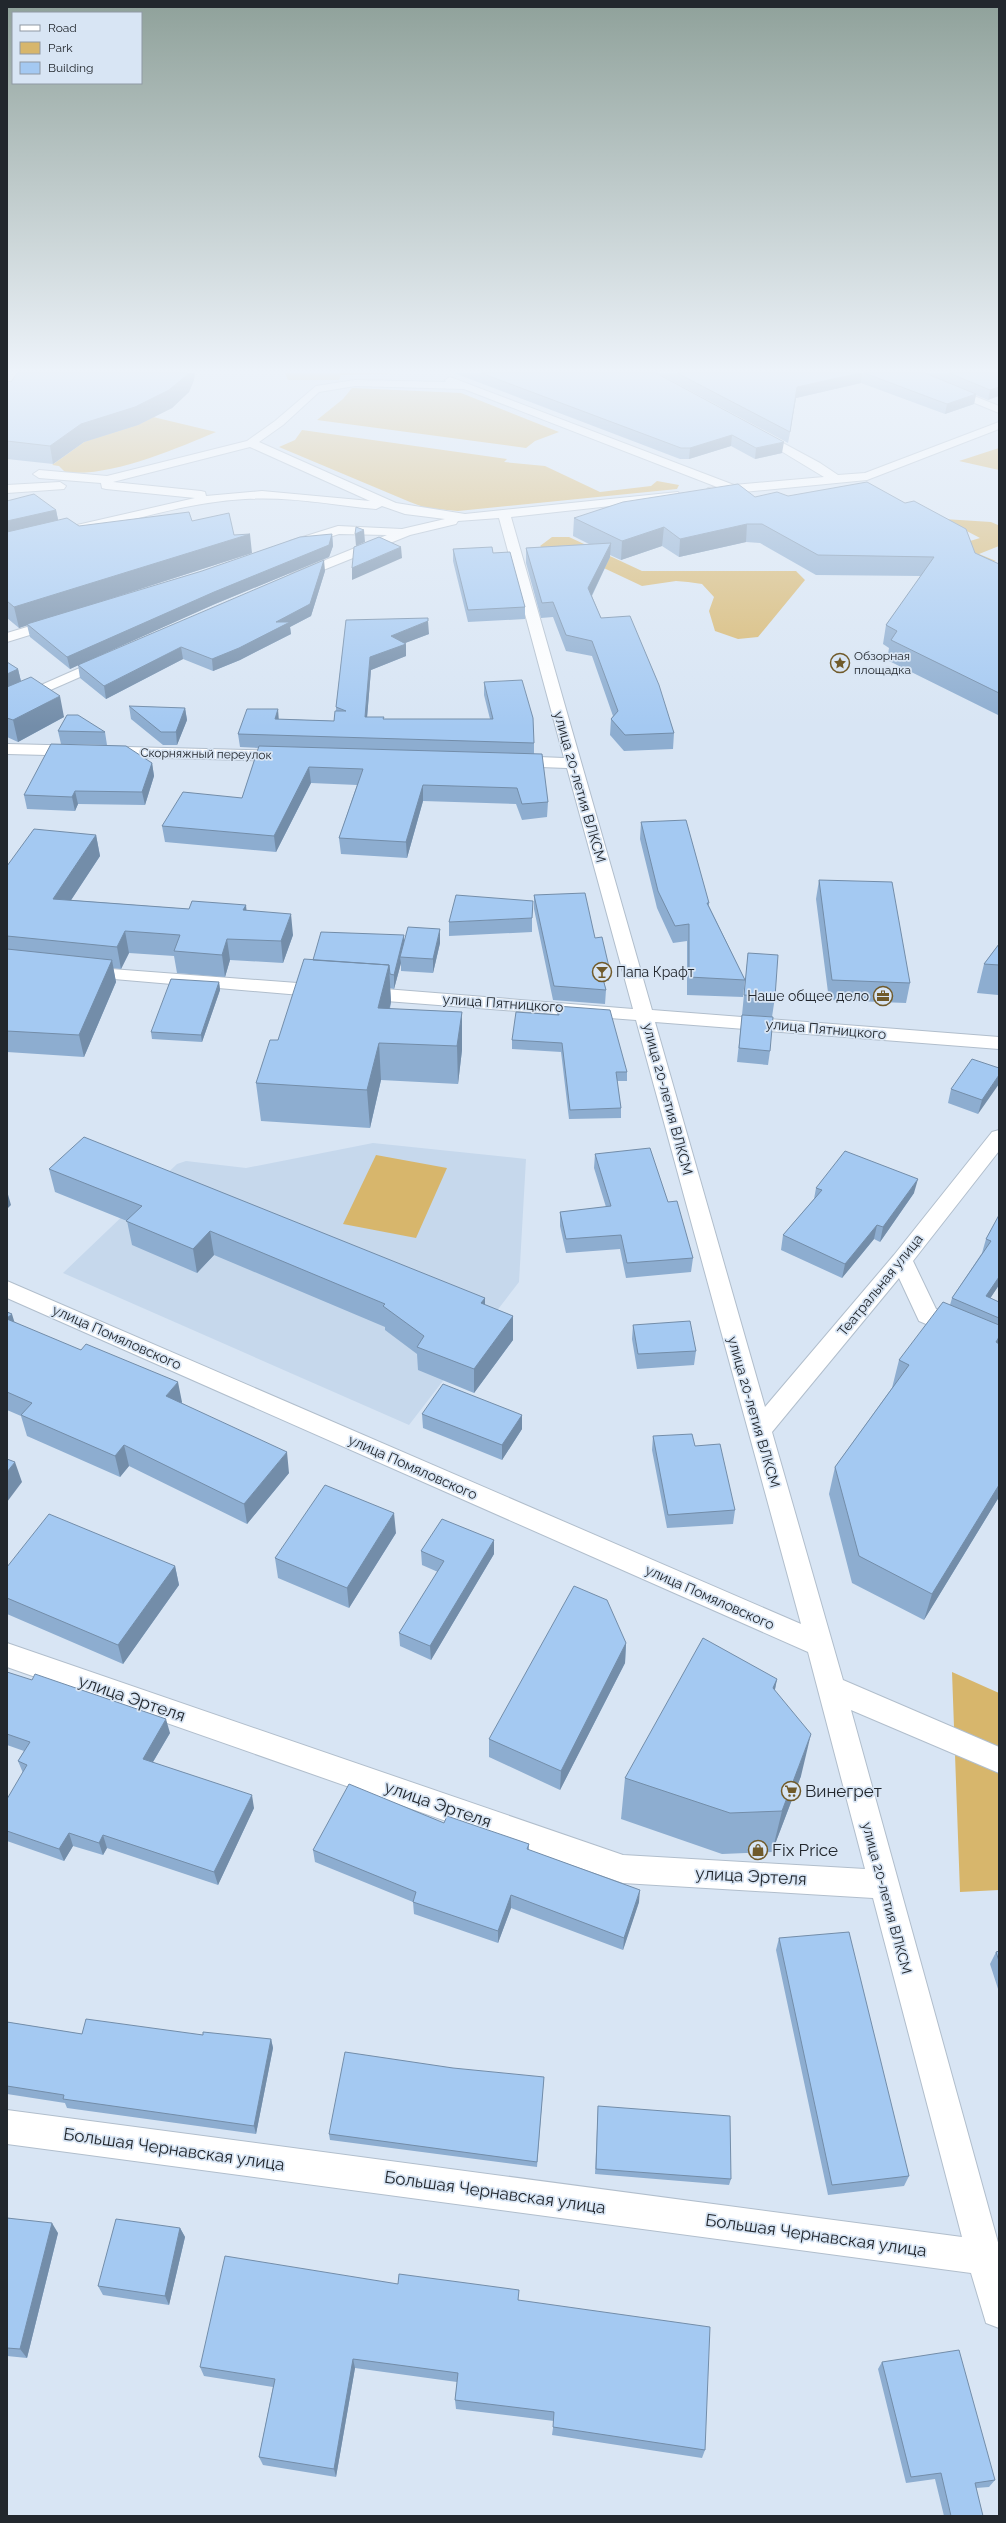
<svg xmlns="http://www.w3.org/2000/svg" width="1006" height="2523" font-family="Raleway,sans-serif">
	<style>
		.built { fill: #c6d8ec }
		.green { fill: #d7b66c }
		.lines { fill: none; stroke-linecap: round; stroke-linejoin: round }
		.minor-casing { stroke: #b1becc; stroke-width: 2 }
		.minor { fill: #fff; fill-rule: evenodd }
		.wall { fill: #8dadd0 }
		.shaded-wall { fill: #738da9 }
		.building { fill: #a4c9f2; stroke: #738da9 }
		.labels { text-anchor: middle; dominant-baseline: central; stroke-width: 3.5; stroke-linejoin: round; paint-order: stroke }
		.far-poi-label { font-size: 12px; fill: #22272d; stroke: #d8e5f4; text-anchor: start }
		.far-street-label { font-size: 12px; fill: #22272d; stroke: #d8e5f4 }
		.street-label { font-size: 14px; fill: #22272d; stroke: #d8e5f4 }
		.poi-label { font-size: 14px; fill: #22272d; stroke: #d8e5f4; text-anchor: start }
		.near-street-label { font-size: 17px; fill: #22272d; stroke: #d8e5f4 }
		.near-poi-label { font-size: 17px; fill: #22272d; stroke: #d8e5f4; text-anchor: start }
	</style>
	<rect width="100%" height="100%" fill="#d8e5f4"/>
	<path class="built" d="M373,1143l153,16 -7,123 -110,143 -346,-152 114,-109 9,-3 60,7z"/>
	<path class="green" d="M285,373h125l-69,2 -2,5h-51z
		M352,388l109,5 98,39 -24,9 -9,7 -209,-28 26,-21z
		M153,417l63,15c-41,17 -107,46 -151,40l-6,-6 -7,-1 32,-23z
		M302,430l205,29 -3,3 41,4 55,26 51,-6 6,-5 22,4 -2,4 -219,22 -32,-3 -16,-6 -131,-55 16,-7z
		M999,448v22l-40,-9z
		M944,519l47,3 7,3 1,21 -20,8 17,7 -24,9 -12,-26 20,-6z
		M552,537h17l73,34h154l9,9 -47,57 -20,2 -23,-8 -6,-20 5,-14 -12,-13 -14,-2 -12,-1 -34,5 -51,-24 -40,-7 -11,-9z
		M376,1155l71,13 -31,70 -73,-14z
		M952,1672l47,21v197l-39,2z"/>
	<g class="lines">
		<g class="minor-casing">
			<path id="minor" d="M902,373h15l82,33v7z
				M450,377l284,108 90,-8 -71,-43 -2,-2 6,-3 63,34 18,12 27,-2 134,-51v7l-132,51 -155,15 -6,-4 2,-3 9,-1 -253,-98 -109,-3 -36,6 -36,33 -24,17 137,61 69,11 213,-22 2,3 -2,3 -4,1 -163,18 141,493 347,27v12l-344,-27 110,385 129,-152 98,-123 7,-2v21l-86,110 23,48 63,27v19l-80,-34 -20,-43 -127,154 71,248 156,67v26l-148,-63 148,536v82l-13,-5 -15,-50 -964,-129v-34l955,127 -89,-339 -250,-15 -616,-216v-24l616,212 242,14 -57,-217 -801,-354v-17l794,343 -165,-604 -276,-21 -7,-2 -2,-4 2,-4 7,-2 273,22 -66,-241 -55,-2 -8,-5 8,-5 52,2 -65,-240 -41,3 -2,3 -46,11 -114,46 -7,-4 2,-3 96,-39 -48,-1 -44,14 -6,-4 1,-3 48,-15 64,3 43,-10 -40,-5 -23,-8 -6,3c-43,-4 -87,-13 -131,-10 -56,3 -110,21 -164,33l-4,-1 -2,-3 2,-3 118,-27 -89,-9 -4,-1 -1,-5 -62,-5 -6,-4 6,-4 68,6 140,-35 28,-20 41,-35 39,-6 91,2 -1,-2zM250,447l120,54 -108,-10 -56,5 -1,-4 -4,-1 -88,-9z
				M60,482l6,4 -2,3 -57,4v-8z
				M57,618l5,1 2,3 -2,3 -55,17v-9z
				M107,656l5,1 2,3 -2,3 -105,46v-9z
				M7,744l279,7 8,5 -8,5 -279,-7z
				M85,967l239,18 7,2 2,4 -2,4 -7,2 -245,-21 -3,-4 3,-4z"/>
		</g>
		<use href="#minor" class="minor"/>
	</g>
	<path class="wall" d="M454,373h202l126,80 -27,6 -24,-13 -42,13h-9z
		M657,373h342l-11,27 -12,-5 -2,9 -29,10 -84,-31 -65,15 -8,45z
		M194,380l-5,12 -17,16 -34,17 -54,17 -31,22 -46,-5v-78l4,1z
		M755,497l220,56 24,11v151h-1l-111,-55 2,-12 -6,-4 3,-19 35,-49 -105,-1 -56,-32 -14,-1 -67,15 -17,-11 -41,14 -11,-5v2l-18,39 9,22 73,115 -1,16 -49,2 -14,-16 1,-16 2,-3 -21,-60 -26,-5 -13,-34 -12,1 -15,-55v-15l63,-4 -16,-8 1,-18z
		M7,501l49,9 2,10 21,6 113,-5 42,14 18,18 -155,50 235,-69 1,12 -4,11 -114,47 -133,59 243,-92 -14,45 -21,11 1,7 -51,26 -27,11 -30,-12 -77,40 -26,-21 -2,-13 -8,4 -40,-32 -3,-12 -8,3 -12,-10z
		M453,549l40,4 32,54v12l-57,3 -15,-61z
		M346,620l83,14 -24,9 1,13 -35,14 -4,47 17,2h106l-6,-24v-13l50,61v10l14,49 -1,15 -25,3 -6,-16 -93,-3 -16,57 -66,-4 -2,-16 18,-53 -46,-2 -35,69 -111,-10 -3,-16 80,-28 17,-50 -19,-1 -2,-13 41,-15 55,2 2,-10v-4z
		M7,662l11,7 3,12 43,36 -46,25 -11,-5z
		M129,706l56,2 2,12 -10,25h-14l-32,-26z
		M58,731l47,1 2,13 -46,-1z
		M152,763l2,13 -9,29 -67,-1 -3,7 -48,-2 -3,-14z
		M641,822l68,81v3l36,74 -2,17 -56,-2v-54l-14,2 -16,-35 -17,-69z
		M96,835l4,21 -29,44 118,9 57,-4v6l47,24 -10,28 -53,-3 -5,17 -48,-4 -3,-17 -45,-3 -8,16 -8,-1 3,14 -32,75 -77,-5v-186z
		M819,880l91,103 -4,20 -77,-3 -13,-101z
		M534,895l61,43 14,29v14h-5l2,9 -1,14 -52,-4 -19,-91z
		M532,918v14l-83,4v-14z
		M404,935v8h36l-7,30 -32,-2v-8l-7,26 -4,-1 1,14 -1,7 72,3v38l-4,34 -77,-4 -11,48 -109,-7 -5,-38 22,-43 35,-80z
		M999,944v64l-1,-13 -21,-2 7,-29z
		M748,953l27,44 -3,20 -30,-2z
		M219,982l1,8 -18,52 -50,-3 -1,-7z
		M557,1006l70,66v9h-10l4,27v10l-52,1 -8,-67 -49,-3v-9l45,-25z
		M742,1015l28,36 -2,14 -31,-3z
		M999,1068l-21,46 -30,-11 3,-14z
		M595,1154l73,48 25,56 -2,14 -65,6 -6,-29 -54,4 -6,-27v-14l46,-5 -12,-39z
		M49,1169l436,129v7l28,11v24l-39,53 -56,-23 -1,-16 -32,-24v-3l-171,-72 -17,18 -65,-28 -5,-24 -72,-29z
		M816,1188l98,5 -34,49 -6,-3 -32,39 -61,-28 2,-15 31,-36z
		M999,1215v70l-9,13 9,4v195l-75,123 -72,-37 -23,-89 6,-27 57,-79 7,-28 51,-55 2,-7 30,-45 4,-14z
		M7,1312l7,10 168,80v1l107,70 -42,51 -118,-58 -9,11 -93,-41 -6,-20 -14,-6z
		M633,1325l63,26 -2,14 -57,4 -5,-30z
		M422,1414l100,1v14l-20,31 -79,-32z
		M653,1436l42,10 40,64 -2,14 -66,4 -15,-78z
		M396,1533l-47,75 -71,-30 -3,-20z
		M421,1551l73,3 -63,106 -31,-14 -1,-13 39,-61 -16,-7z
		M175,1566l4,19 -56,79 -116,-50v-47z
		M626,1643l-1,20 -65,127 -71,-33v-18z
		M7,1672l163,61 -17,29 101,46 -36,77 -111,-37 -4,7 -30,-9 -9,15 -57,-20v-42l16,-26 -5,-12 6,-10 -17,-6z
		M777,1679l-2,11 26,86 -29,76 -50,2 -101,-35 4,-41z
		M444,1823l85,21v6l110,52 -16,48 -112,-42 -13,35 -84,-29 -1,-12 -98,-40 -2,-12z
		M779,1938l130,238 -5,10 -76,9 -52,-245z
		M999,1951v41l-9,-28 6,-12z
		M7,2022l75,12 121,1 68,4 2,9 -17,86 -189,-26 -2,-5 -58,-9z
		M544,2077l-7,90 -207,-27 -1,-6z
		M598,2106l133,73 -2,6 -134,-11z
		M7,2218l51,15 -31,125 -20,-2z
		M180,2228l5,9 -16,68 -66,-10 -5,-9z
		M398,2284l121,16 186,150 -3,8 -150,-23 2,-14 -98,-12 -1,-9 2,-18 -102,-14 -19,109 -73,-12 -4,-8 14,-70 -69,-11 -4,-9z
		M882,2362l113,118 -6,7 -13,1 7,28h-39l-9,-37 -29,4 -28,-114z"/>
	<path class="shaded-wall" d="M188,373h7l-1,7 -5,12 -17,16 -34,17 -54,17 -31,22 -3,-18 31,-22z
		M860,373h2l-1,10 -65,15 -8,45 9,-56z
		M999,387v9l-11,4 2,-10z
		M976,394l-2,10 -29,10 2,-10z
		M732,435l-1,11 -42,13 1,-11z
		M784,442l-2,11 -27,6 1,-11z
		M56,510l4,19 -53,12v-20z
		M747,524l-1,18 -67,15 1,-18z
		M664,527l-2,19 -41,14 1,-19z
		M364,530l1,12 -9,4 -1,-12z
		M250,534l2,19 -233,75 -5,-21z
		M332,534l1,12 -4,11 -114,47 -145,65 -3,-12z
		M611,543l-1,14 -22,46v-15z
		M401,547l1,11 -50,22v-12z
		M324,560l1,11 -14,45 -21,11 1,7 -51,26 -27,11 -1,-12 64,-37z
		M428,621l1,13 -37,14 -1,-12z
		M406,644v12l-35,14 -5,60 -1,-13 5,-60z
		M181,647l2,12 -77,40 -2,-13z
		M18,669l5,21 -16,7v-23z
		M60,696l4,21 -46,25 -5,-22z
		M185,708l2,12 -10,25 -1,-13z
		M278,709l1,13 -4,-3z
		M152,763l2,13 -9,29 -3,-13z
		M309,767l2,16 -35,69 -2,-16z
		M423,785v16l-16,57 -1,-16z
		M75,791l3,13 -3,7 -3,-14z
		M96,835l4,21 -42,64 -5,-21z
		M246,905l2,21 -5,-16z
		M291,914l2,21 -10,28 -2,-22z
		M440,929v14l-7,30v-14z
		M125,931l4,22 -8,16 -4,-22z
		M404,935v13l-4,9 1,6 -7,26v-14z
		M227,939l3,21 -5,17 -3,-22z
		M112,960l4,22 -32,75 -5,-22z
		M389,965l2,37 -10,41 -3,-35z
		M219,982l1,8 -18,52 -1,-7z
		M462,1012v38l-4,34 -1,-38z
		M379,1043l2,37 -11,48 -3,-38z
		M999,1075v9l-21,30 4,-14z
		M918,1179l-4,14 -34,49 3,-15z
		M7,1191l4,14 -4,4z
		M877,1225l-3,14 -32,39 3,-14z
		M210,1231l4,24 -17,18 -4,-24z
		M999,1277v8l-17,26 4,-15z
		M485,1298v24l-4,-19z
		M12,1314l6,20 -11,-12v-4z
		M513,1316v24l-39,53v-24z
		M999,1337v11l-3,-6z
		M178,1382l4,20 -12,15 -4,-21z
		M522,1415v14l-20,31v-15z
		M124,1445l5,21 -9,11 -5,-21z
		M287,1452l2,21 -42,51 -3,-20z
		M15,1462l7,20 -15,20v-30z
		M999,1485v12l-75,123 8,-26z
		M394,1513l2,20 -47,75 -2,-20z
		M494,1540v14l-63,106 -1,-14z
		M175,1566l4,19 -56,79 -5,-19z
		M626,1643l-1,20 -65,127 1,-19z
		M777,1679l-9,43 5,-34z
		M166,1719l4,14 -23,39 -4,-13z
		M811,1734l-10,42 -29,76 10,-41z
		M252,1795l2,13 -36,77 -4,-13z
		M69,1833l4,13 -9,15 -5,-12z
		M103,1835l4,13 -4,7 -4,-12z
		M640,1890l-1,12 -16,48 1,-12z
		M511,1895v13l-13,35v-12z
		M271,2039l2,9 -17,86 -2,-8z
		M52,2223l6,10 -31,125 -7,-9z
		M180,2228l5,9 -16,68 -4,-9z
		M353,2359l2,9 -19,109 -2,-8z"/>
	<path class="building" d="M17,373h171l-1,2 -18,15 -34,17 -54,17 -31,22 -43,-5v-60l4,1z
		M481,373h175l128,69 -28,6 -24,-13 -42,13h-9z
		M677,373h183l-63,14 -7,45z
		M864,373h61l51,21 -29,10z
		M949,373h50v14l-9,3z
		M867,482l38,21 9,-2 52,28 9,24 24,11v129l-108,-53 6,-9 -11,-6 48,-68 -116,-2 -56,-31h-15l-67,15 -16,-12 -42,14 -48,-23 49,-16 115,-18 17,13 22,-5 11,4z
		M34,494l22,16 -49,11v-20z
		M189,512l3,9 37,-8 5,22 16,-1 -236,73 -7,-6v-69l60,-14 12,8z
		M356,527l8,3 -9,4z
		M332,534l-3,11 -115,47 -147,65 -40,-33 175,-53 98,-34z
		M379,537l22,10 -49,21 2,-21z
		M611,543l-23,45 13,30 29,-2 29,69 15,48 -49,2 -14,-16 7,-8 -26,-70 -26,-6 -13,-33 -11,1 -16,-55z
		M492,547l1,6 17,-1 15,55 -57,3 -15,-61z
		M324,560l-14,44 -34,18h14l-51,26 -27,11 -31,-12 -77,39 -26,-21z
		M428,618v3l-37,15 15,8 -36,13 -5,60h19l-1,2h110l-9,-37 38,-2 11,38 1,25 -296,-9 9,-25h31l-3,10 59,2 1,-10h11l-10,-4 10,-87z
		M7,662l11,7 -11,5z
		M31,677l29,19 -47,24 -6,-2v-31z
		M129,706l56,2 -9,24h-15z
		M67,715h11l27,17 -47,-1z
		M51,744l75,2 26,17 -10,29 -67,-1 -3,6 -48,-2z
		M259,746l283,8 6,48 -26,2 -5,-16 -94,-3 -17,57 -67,-4 24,-69 -54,-2 -35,69 -112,-10 21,-34 59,6z
		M686,820l23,83h-2l38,77 -56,-3v-53l-14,2 -17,-35 -17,-69z
		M34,829l62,6 -43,64 136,10 3,-8 54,4 -3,5 48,4 -10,27 -54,-2 -5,16 -48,-4 6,-16 -55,-4 -8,16 -110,-11v-70z
		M819,880l73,2 18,101 -78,-3z
		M585,893l10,45 7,-1 7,30 -9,1 6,22 -52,-4 -20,-91z
		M456,895l77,6 -1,17 -83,4z
		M408,927l32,2 -7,30 -33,-2z
		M321,932l83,3 -10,40 -4,-1 -1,-9 -76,-5z
		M999,944v21l-15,-1z
		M7,949l105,11 -33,75 -72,-4z
		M748,953l30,2 -3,42 -31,-2z
		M304,959l85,6 -11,43 84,4 -5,34 -78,-3 -12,47 -111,-7 14,-43h8z
		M171,979l48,3 -18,53 -50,-3z
		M557,1006l53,4 17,62h-11l5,36 -51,2 -8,-67 -50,-3 4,-28 43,3z
		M742,1015l31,2 -3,34 -31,-3z
		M972,1059l27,9v7l-17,25 -31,-11z
		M84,1137l401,161 -4,5 32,13 -39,53 -57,-22 7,-11 -41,-30 2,-2 -175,-73 -17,18 -67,-28 16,-15 -93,-37z
		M650,1148l18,54 9,-1 16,57 -66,5 -6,-28 -55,4 -6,-27 51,-6 -16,-52z
		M845,1151l73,28 -35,48 -6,-2 -32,39 -62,-29 39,-45 -6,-2z
		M999,1215v62l-13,19 13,6v16l-47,-20 39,-57 -5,-2z
		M943,1302l56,23v12l-3,5 3,2v141l-67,109 -73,-38 -24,-89 74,-102 -10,-5z
		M7,1312l5,2 -5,4z
		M7,1319l74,31 5,-6 92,38 -12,14 121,56 -43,52 -120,-59 -9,11 -94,-41 11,-12 -25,-11z
		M690,1321l6,30 -58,3 -5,-29z
		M443,1384l79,31 -20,30 -80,-31z
		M692,1434l3,12 25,-2 15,66 -67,5 -15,-79z
		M7,1459l8,3 -8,10z
		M325,1485l69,28 -47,75 -72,-30z
		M49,1514l126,52 -57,79 -111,-47v-31z
		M442,1519l52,21 -64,106 -31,-13 45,-72 -23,-10z
		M574,1586l33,14 19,43 -65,128 -72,-32z
		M703,1638l74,41 -4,9 38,46 -29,77 -52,2 -105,-35z
		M7,1672l25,8 3,-6 131,45 -23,40 109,36 -38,77 -111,-37 -4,8 -30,-10 -10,16 -52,-18v-32l20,-34 -9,-4 12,-19 -23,-8z
		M349,1784l95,39 3,-7 82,28 -2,5 113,41 -16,48 -113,-43 -13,36 -85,-29 3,-10 -103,-42z
		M849,1932l60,244 -77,9 -53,-247z
		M999,1951v10l-3,-9z
		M86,2019l117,16v-3l68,7 -17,87 -191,-27 1,-4 -57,-9v-64l75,12z
		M345,2052l108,16 91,9 -7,85 -208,-28z
		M598,2106l132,10 1,63 -135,-10z
		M7,2218l45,5 -32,126 -13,-1z
		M116,2219l64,9 -15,68 -67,-10z
		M225,2256l173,28 1,-10 120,16 -1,10 192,27 -5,123 -152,-23 1,-15 -99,-12 3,-27 -105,-14 -19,110 -75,-12 16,-78 -75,-12z
		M959,2350l36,130 -20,3 8,33h-32l-10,-43 -30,4 -29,-115z"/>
	<linearGradient id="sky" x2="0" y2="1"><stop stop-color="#8fa19a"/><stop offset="0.51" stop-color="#edf3fa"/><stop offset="1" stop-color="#edf3fa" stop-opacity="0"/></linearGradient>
	<rect width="1006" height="727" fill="url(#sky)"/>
	<defs>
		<g id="sight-ring" transform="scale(1)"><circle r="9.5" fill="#d8e5f4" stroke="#705a2a" stroke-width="1.5"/><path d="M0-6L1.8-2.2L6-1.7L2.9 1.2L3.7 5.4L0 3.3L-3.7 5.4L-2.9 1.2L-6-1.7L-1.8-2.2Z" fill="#705a2a"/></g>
		<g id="bar-ring" transform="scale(1)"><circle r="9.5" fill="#d8e5f4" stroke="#705a2a" stroke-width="1.5"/><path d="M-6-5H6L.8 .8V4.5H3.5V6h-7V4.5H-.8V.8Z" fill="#705a2a"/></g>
		<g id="office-ring" transform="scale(1)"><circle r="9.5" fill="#d8e5f4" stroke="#705a2a" stroke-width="1.5"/><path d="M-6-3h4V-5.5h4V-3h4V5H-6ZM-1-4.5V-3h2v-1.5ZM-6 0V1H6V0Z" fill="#705a2a"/></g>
		<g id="supermarket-ring" transform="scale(1)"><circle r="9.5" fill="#d8e5f4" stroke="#705a2a" stroke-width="1.5"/><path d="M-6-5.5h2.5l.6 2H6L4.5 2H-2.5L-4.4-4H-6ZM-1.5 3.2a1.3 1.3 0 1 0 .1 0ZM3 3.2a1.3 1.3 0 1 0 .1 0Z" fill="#705a2a"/></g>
		<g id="shop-ring" transform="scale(1)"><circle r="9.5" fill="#d8e5f4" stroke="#705a2a" stroke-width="1.5"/><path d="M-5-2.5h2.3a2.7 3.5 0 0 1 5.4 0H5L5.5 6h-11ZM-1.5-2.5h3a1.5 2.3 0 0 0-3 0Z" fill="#705a2a"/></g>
	</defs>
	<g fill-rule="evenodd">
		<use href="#sight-ring" x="840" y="663"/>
		<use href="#bar-ring" x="602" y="972"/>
		<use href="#office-ring" x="883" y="996"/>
		<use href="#supermarket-ring" x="791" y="1791"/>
		<use href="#shop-ring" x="758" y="1850"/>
	</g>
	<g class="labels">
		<g class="far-poi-label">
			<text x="854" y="656">Обзорная<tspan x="854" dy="14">площадка</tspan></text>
		</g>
		<g class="far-street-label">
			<text transform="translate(206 754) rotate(1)">Скорняжный переулок</text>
		</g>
		<g class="street-label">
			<text transform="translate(580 787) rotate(74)">улица 20-летия ВЛКСМ</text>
			<text transform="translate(503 1003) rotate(4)">улица Пятницкого</text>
			<text transform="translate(826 1029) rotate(5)">улица Пятницкого</text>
			<text transform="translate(668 1099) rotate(75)">улица 20-летия ВЛКСМ</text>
			<text transform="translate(880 1285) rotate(-51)">Театральная улица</text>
			<text transform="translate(117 1337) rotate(24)">улица Помяловского</text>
			<text transform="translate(754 1412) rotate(74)">улица 20-летия ВЛКСМ</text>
			<text transform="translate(413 1467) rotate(24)">улица Помяловского</text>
			<text transform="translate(710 1597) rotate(24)">улица Помяловского</text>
			<text transform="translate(887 1898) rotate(75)">улица 20-летия ВЛКСМ</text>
		</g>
		<g class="poi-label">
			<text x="616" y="972">Папа Крафт</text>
			<text x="869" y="996" text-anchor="end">Наше общее дело</text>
		</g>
		<g class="near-street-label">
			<text transform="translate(132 1698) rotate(19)">улица Эртеля</text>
			<text transform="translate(438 1804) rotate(19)">улица Эртеля</text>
			<text transform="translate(751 1876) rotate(3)">улица Эртеля</text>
			<text transform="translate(174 2149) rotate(8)">Большая Чернавская улица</text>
			<text transform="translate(495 2192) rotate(8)">Большая Чернавская улица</text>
			<text transform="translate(816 2235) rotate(8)">Большая Чернавская улица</text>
		</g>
		<g class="near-poi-label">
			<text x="805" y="1791">Винегрет</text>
			<text x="772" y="1850">Fix Price</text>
		</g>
	</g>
	<rect width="1006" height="2523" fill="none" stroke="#22272d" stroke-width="16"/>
	<rect x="12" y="12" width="130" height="72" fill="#d8e5f4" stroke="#8f99a4"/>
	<rect x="20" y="25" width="20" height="6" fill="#ffffff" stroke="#8f99a4"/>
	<text x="48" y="32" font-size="12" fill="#22272d">Road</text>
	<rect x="20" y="42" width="20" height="12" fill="#d7b66c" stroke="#8f99a4"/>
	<text x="48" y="52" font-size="12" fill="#22272d">Park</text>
	<rect x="20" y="62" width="20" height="12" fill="#a4c9f2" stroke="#8f99a4"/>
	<text x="48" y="72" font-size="12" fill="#22272d">Building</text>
</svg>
